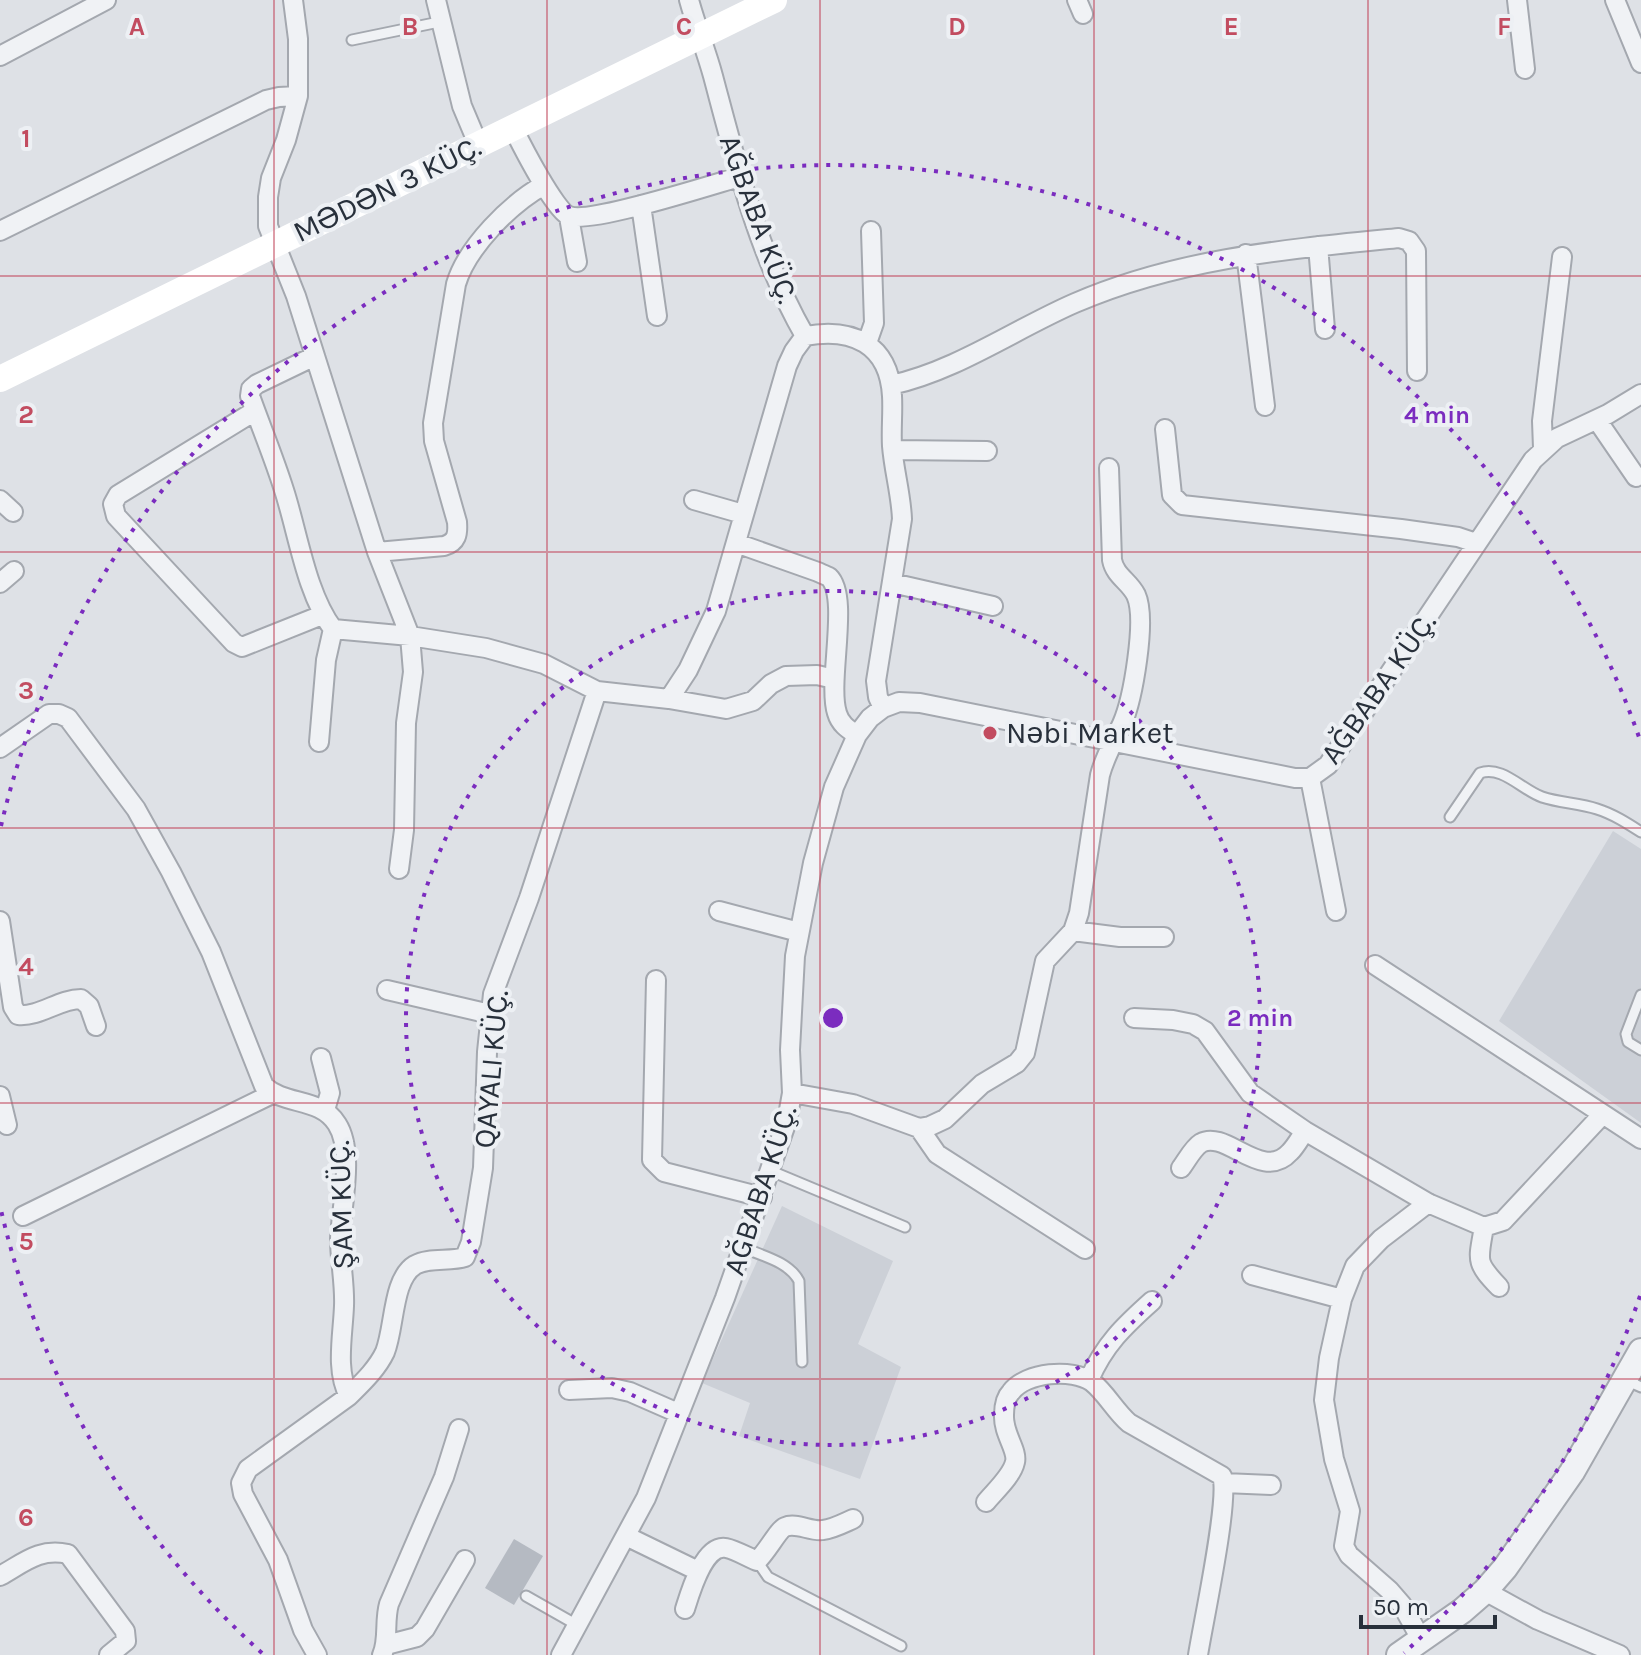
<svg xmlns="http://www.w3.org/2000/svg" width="1641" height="1655" font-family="Karla,sans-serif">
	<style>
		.built { fill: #ccd0d7 }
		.building { fill: #b5bac2 }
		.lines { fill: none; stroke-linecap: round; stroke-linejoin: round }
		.service-casing { stroke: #a4a8af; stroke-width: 13 }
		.minor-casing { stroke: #a4a8af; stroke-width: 22 }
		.tertiary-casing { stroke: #a4a8af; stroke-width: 28 }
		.service { stroke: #f0f2f5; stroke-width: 9 }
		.minor { stroke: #f0f2f5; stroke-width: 18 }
		.tertiary { stroke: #f0f2f5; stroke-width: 24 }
		.secondary { stroke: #fff; stroke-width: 26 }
		.grid { fill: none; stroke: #c24c60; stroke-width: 2; stroke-opacity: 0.55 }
		.ring { fill: none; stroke: #7b2cbf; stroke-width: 4; stroke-dasharray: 4 8 }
		.poi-dot { fill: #c24c60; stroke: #edf0f4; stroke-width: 3 }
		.labels { text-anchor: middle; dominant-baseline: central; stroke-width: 8; stroke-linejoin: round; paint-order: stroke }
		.street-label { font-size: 30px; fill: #28303b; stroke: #edf0f4 }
		.poi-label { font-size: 30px; fill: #28303b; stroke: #edf0f4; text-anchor: start }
		.grid-label { font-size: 26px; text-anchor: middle; font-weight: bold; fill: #c24c60; stroke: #edf0f4; stroke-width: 8; stroke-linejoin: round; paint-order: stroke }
		.centre { fill: #7b2cbf; stroke: #edf0f4; stroke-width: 4 }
		.ring-label { font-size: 24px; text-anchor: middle; font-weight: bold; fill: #7b2cbf; stroke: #edf0f4; stroke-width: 8; stroke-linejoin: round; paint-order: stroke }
	</style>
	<rect width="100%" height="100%" fill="#dee1e6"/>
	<path class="built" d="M1613,831l28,18v274l-142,-102z
		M782,1206l111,55 -35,83 43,23 -41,112 -121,-43 11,-33 -48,-20z"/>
	<path class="building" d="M514,1539l29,17 -29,49 -29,-17z"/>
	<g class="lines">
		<g class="service-casing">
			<path id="service" d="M352,40l87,-18
				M1450,817l30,-44c22,-8 42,17 62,24 18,6 37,6 55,12 16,5 30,14 44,23
				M1641,995l-15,39 2,8 13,8
				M771,1171l134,56
				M744,1248c19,8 45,14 55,33l3,81
				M1625,1380l16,7
				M757,1561l11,16 133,69
				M526,1596l51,29"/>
		</g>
		<g class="minor-casing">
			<path id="minor" d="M293,0l5,39v57l-12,44 -15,38 -3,19v29l28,70 81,256 33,84 3,36 -7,51 -2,107 -5,39
				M436,0l26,106 16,38
				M689,0c7,26 17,50 24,76 24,90 45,178 92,260 47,-9 84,8 87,60 1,16 -1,33 0,50 2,25 9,48 10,73l-26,162 2,16 5,11
				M1077,0l6,14
				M1517,0l8,69
				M1615,0l26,63
				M0,56l106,-56
				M513,128c8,16 42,83 56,88 21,8 142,-31 170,-39
				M641,205l16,111
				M569,217l8,45
				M0,231l266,-131 13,-3 19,-1
				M1318,246l7,83
				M1246,254l19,152
				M867,343l7,-20 -3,-92
				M315,356l-58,28 -6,5 -1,7c11,31 24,62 34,94 14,43 22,103 49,139l77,7 76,12 58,16 53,27 72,8 57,10 27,-8 18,-17 15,-8 31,-1 17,4
				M891,385c65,-14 124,-56 184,-82 104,-45 213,-54 324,-65l10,3 7,10 1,120
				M255,411l-137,84 -5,9 3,12 118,127 8,4 80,-32
				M1597,420l39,57
				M1165,429l7,66 10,10 219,24 57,8 18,6
				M1543,448l-1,-27 20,-164
				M893,450l94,1
				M0,500l13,12
				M694,500l49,14
				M736,543l82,29c2,1 9,4 11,5 21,20 -2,105 8,136 3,11 11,16 20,22
				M377,552l67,-6c13,-4 14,-12 13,-24l-23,-81 -1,-18 23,-139c11,-37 55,-81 88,-99
				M0,583l14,-12
				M892,583l101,23
				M669,699l19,-29 28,-59 71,-245 7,-15 11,-15
				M319,742l7,-82 7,-31
				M0,748l49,-34h10l9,4 68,91 35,63 40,80 53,134c21,20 56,11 73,38 18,28 4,83 3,115 0,22 5,45 4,67 -1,29 -9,64 5,90l-101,73 -7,14 2,11 35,66 25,70 14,25
				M1310,778l26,133
				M719,911l80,21
				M0,921l13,86 5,8c22,2 41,-16 63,-16l8,7 7,20
				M1073,931l47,6h44
				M1375,965l266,174
				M656,980l-4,180 12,12 98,25
				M387,990l103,24
				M1134,1018l39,2 20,4 12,7 45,62 55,38 123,72 56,24 19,-6 99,-106
				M321,1058l9,35 -5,17
				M792,1093l61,11 66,24 11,-2 15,-7 37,-35 35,-21 8,-10 20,-92 28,-30 6,-18 21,-138c5,-19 14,-34 22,-51 11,-25 25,-105 14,-129 -7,-14 -21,-19 -24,-35l-3,-92
				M0,1096l7,29
				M919,1128l18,26 148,95
				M1181,1168c6,-8 12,-20 20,-25 25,-14 61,40 89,9 6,-6 10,-14 15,-21
				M23,1216l249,-122
				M1484,1227c-6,34 -9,35 15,60
				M1252,1275l90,24
				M1089,1380c15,-35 35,-54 63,-79
				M569,1390l43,-2 18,4 48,21
				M349,1396c13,-13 28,-27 36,-44 10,-25 7,-73 30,-87 14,-8 35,-3 50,-8l6,-15 12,-74 4,-116 6,-58 36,-96 68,-207
				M1224,1483l47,2
				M986,1502c9,-11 26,-26 29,-40 3,-12 -12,-28 -11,-47 0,-8 1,-17 7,-23 15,-20 61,-24 81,-10 14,11 23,29 37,41l93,53c8,23 -19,147 -24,179
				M626,1536l72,35
				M0,1576c25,-14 39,-28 68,-22l57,77 1,10 -17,14
				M1485,1591l53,29 82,35
				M685,1609c5,-16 19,-65 41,-61 10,2 21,9 31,13 10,-9 21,-31 28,-34 11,-5 26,5 38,3 10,-1 21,-7 30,-11
				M1421,1639l-19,-34 -13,-15 -40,-35 -5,-9 6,-35 -16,-52 -10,-59 5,-42 13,-59 13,-33 26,-27 47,-36
				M386,1645l31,-8 8,-8 40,-69
				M382,1655c7,-15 2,-34 7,-51l55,-127 15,-48
				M561,1655l85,-157 79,-200 62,-177 5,-28 -2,-43 5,-94 18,-93 21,-76 23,-52 13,-17 13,-10 16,-6 21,1 375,75h15l18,-13 205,-305 24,-22 51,-24 33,-20"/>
		</g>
		<g class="tertiary-casing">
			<path id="tertiary" d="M1399,1655l63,-44 23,-20 20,-23 67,-96 69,-121"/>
		</g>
		<use href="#service" class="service"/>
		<use href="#minor" class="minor"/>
		<use href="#tertiary" class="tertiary"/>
		<path class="secondary" d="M0,379l774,-379"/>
	</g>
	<path class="grid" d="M274,0v1655M547,0v1655M820,0v1655M1094,0v1655M1368,0v1655M0,276h1641M0,552h1641M0,828h1641M0,1103h1641M0,1379h1641"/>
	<g class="ring">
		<circle cx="833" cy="1018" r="427"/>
		<path d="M1640 1296A854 854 0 0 1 1404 1653M262 1653A854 854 0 0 1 1 1210M1 826A854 854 0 0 1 1640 740"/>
	</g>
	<circle class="poi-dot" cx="990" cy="733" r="8"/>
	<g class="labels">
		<g class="street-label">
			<text transform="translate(387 189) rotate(-26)">MƏDƏN 3 KÜÇ.</text>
			<text transform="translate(759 219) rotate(70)">AĞBABA KÜÇ.</text>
			<text transform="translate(1378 688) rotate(-55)">AĞBABA KÜÇ.</text>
			<text transform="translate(491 1069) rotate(-85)">QAYALI KÜÇ.</text>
			<text transform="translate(760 1190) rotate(-72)">AĞBABA KÜÇ.</text>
			<text transform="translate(341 1205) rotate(-92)">ŞAM KÜÇ.</text>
		</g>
		<g class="poi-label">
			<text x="1006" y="733">Nəbi Market</text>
		</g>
	</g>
	<g class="grid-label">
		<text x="137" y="35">A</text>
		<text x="410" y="35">B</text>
		<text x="684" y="35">C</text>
		<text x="957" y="35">D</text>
		<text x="1231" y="35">E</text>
		<text x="1504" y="35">F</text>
		<text x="26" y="147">1</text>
		<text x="26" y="423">2</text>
		<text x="26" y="699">3</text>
		<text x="26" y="975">4</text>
		<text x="26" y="1250">5</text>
		<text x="26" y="1526">6</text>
	</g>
	<circle cx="833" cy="1018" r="12" class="centre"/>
	<g class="ring-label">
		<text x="1437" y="423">4 min</text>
		<text x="1260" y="1026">2 min</text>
	</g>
	<path d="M1361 1615v12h134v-12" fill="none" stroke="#28303b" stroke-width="4"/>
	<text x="1373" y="1615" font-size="24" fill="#28303b" stroke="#edf0f4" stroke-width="6" paint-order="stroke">50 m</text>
</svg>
